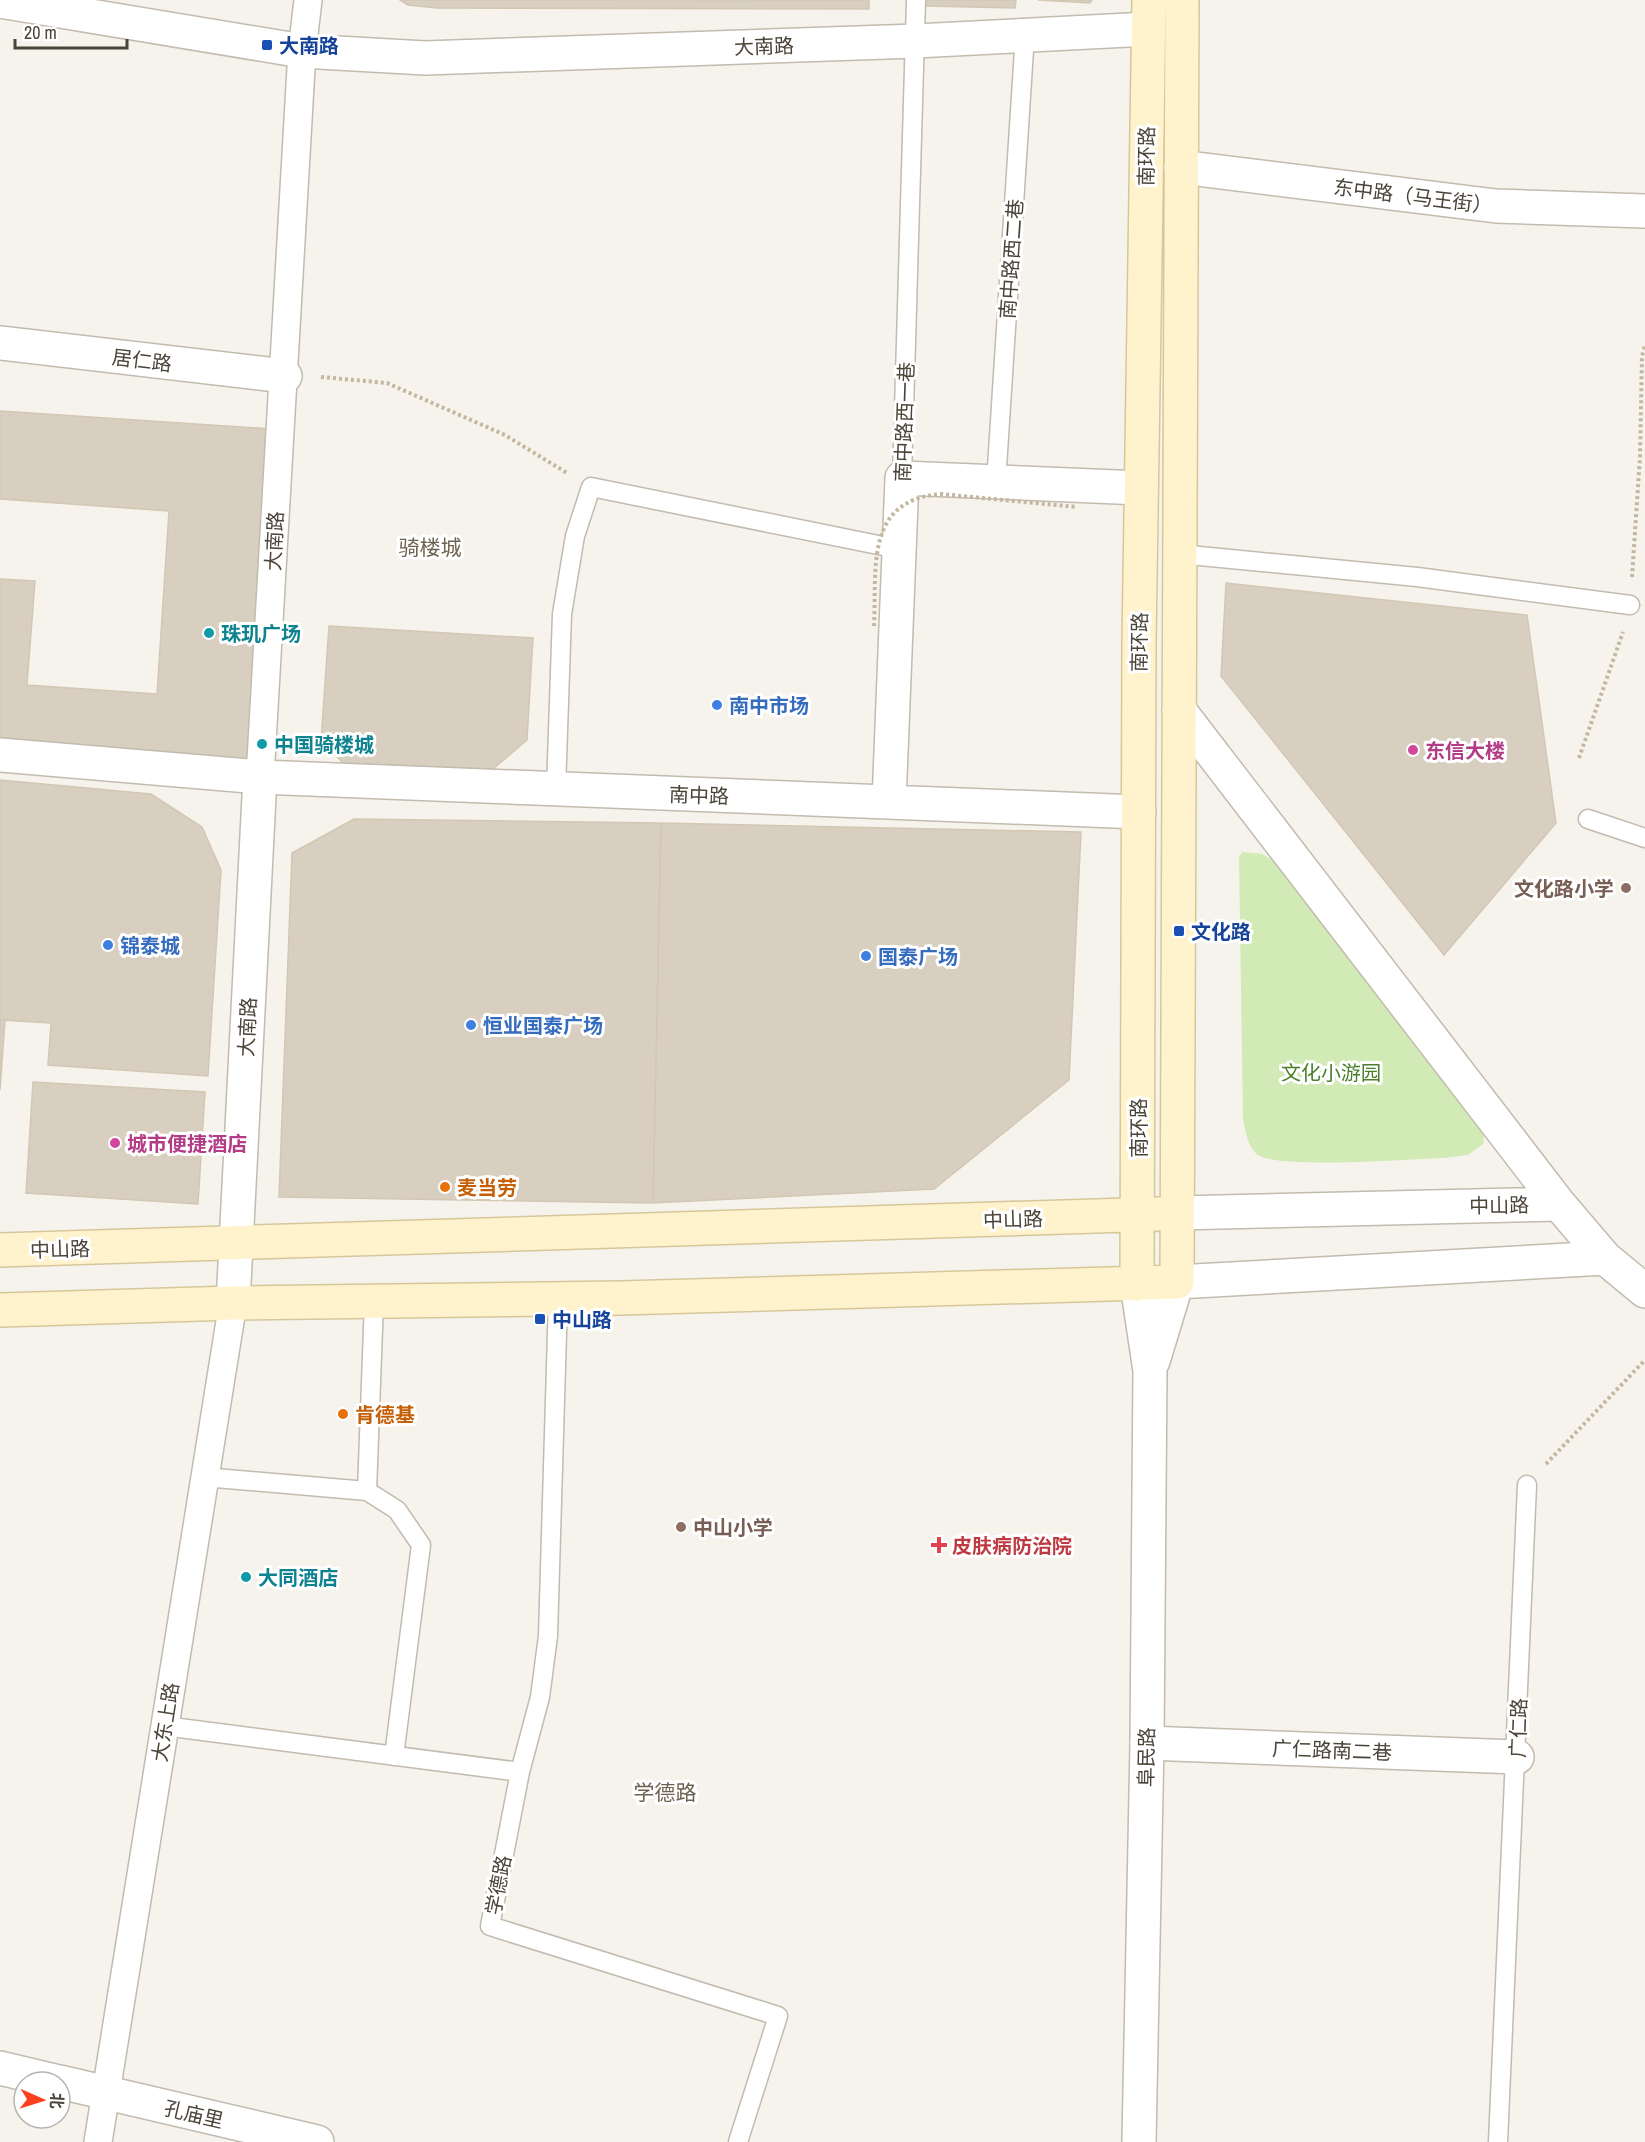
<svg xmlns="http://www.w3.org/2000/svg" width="1645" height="2142" font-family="'Archivo Narrow','Noto Sans SC',sans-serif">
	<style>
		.green { fill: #d2eab5 }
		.building { fill: #d8cfc1; stroke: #d3c7b4; stroke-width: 1.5 }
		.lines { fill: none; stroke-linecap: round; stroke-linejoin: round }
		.service-casing { stroke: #c2bbae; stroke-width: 21 }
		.pedestrian-casing { stroke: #c2bbae; stroke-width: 30 }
		.minor-casing { stroke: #c2bbae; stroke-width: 36 }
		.tertiary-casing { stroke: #c2bbae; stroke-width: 36 }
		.secondary-casing { stroke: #d6c79b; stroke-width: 36 }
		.path { stroke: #c4b79f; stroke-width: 4; stroke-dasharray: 3 3; stroke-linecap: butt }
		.service { stroke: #fff; stroke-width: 18 }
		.pedestrian { stroke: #fff; stroke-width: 27 }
		.minor { stroke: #fff; stroke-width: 33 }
		.tertiary { stroke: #fff; stroke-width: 33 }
		.secondary { stroke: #fff3cd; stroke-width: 33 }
		.path-bridge { stroke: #c4b79f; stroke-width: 4; stroke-dasharray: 3 3; stroke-linecap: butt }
		.transit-dot { fill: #1a4fb4; stroke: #fff; stroke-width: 2 }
		.culture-dot { fill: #0f9aa8; stroke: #fff; stroke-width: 2 }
		.shop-dot { fill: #3f7fe0; stroke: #fff; stroke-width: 2 }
		.hotel-dot { fill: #d1479c; stroke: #fff; stroke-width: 2 }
		.education-dot { fill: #8d6e63; stroke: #fff; stroke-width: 2 }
		.food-dot { fill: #e8710a; stroke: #fff; stroke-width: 2 }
		.health-dot { fill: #e0444e; stroke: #fff; stroke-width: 2 }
		.labels { text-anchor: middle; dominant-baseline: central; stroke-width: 6; stroke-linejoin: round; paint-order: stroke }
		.transit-label { font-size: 20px; font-weight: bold; fill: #164399; stroke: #fff; text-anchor: start }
		.street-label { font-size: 20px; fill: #4b4439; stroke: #fff }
		.culture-label { font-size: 20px; font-weight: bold; fill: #0d838f; stroke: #fff; text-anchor: start }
		.shop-label { font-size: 20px; font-weight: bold; fill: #366cbe; stroke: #fff; text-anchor: start }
		.hotel-label { font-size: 20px; font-weight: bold; fill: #b23c85; stroke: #fff; text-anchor: start }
		.education-label { font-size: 20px; font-weight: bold; fill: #785e54; stroke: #fff; text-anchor: end }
		.park-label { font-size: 20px; fill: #4a7f2a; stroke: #fff }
		.food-label { font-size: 20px; font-weight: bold; fill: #c56008; stroke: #fff; text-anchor: start }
		.health-label { font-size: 20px; font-weight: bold; fill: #be3a42; stroke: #fff; text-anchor: start }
		.neighbourhood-label { font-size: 21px; fill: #6e6250; stroke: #fff }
	</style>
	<rect width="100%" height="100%" fill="#f6f3ec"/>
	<path class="green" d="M1242,852l20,2 16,9 207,266 -2,15 -15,11 -24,3c-36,1 -157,11 -184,-2 -12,-6 -14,-24 -17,-36l-4,-263z"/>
	<path class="building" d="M400,0h469v9l-432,-1 -29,-3z
		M925,0h91l-1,8 -90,-2z
		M1038,0h54l-2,3z
		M0,411l271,18 -22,331 -249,-16v-165l35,2 -8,104 130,9 12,-183 -169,-12z
		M1226,583l301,32 29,208 -112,132 -223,-279z
		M329,626l204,12 -6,102 -40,34 -142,-9 -24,-25z
		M0,780l151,14 51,33 19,43 -13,206 -160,-11 3,-42 -51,-3z
		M354,819l307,4 -8,380 -374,-6 13,-344z
		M661,823l420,9 -12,248 -135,109 -281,14z
		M0,1020h5l-5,70z
		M33,1082l172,10 -7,112 -172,-11z"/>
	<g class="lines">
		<g class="service-casing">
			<path id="service" d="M902,478l14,-478
				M996,483l29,-449
				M1179,554l238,23 213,28
				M556,789l6,-175 13,-78 16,-49 307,62
				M1588,819l57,19
				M204,1477l163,14 7,-190
				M367,1491l30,19 24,35 -27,211
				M164,1726l356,46 -30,154 288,90 -40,126
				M520,1772l20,-75 8,-61 10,-337
				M1498,2142l29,-657"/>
		</g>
		<g class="pedestrian-casing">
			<path id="pedestrian" d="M260,777l42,-726 6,-51
				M98,2142l135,-839"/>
		</g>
		<g class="minor-casing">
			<path id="minor" d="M1181,167l315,39 149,5
				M0,343l285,33
				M1179,710l380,494 46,54 40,33
				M0,755l260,22 879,35
				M889,802l13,-324 239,10
				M1178,1213l381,-9
				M1177,1282l428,-24
				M233,1303l27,-526
				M1147,1743l370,14
				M0,2068l59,14
				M60,2082l257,60"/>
		</g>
		<g class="tertiary-casing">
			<path id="tertiary" d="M0,1l302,50 123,7 491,-17 232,-12
				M1137,1284l13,87 -3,372 -8,399
				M1153,1361l24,-79"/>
		</g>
		<g class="secondary-casing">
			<path id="secondary" d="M0,1250l1159,-36
				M1137,1284l2,-642 10,-642
				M0,1310l233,-7 388,-5 556,-16 5,-1282"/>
		</g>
		<path class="path" d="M321,377l66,6 118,52 62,38
			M1632,577l8,-120 2,-101 3,-11
			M1579,758l44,-126
			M1546,1464l99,-104"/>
		<use href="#service" class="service"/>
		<use href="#pedestrian" class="pedestrian"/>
		<use href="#minor" class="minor"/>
		<use href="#tertiary" class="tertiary"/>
		<use href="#secondary" class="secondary"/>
		<path class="path-bridge" d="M874,626c3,-58 -10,-126 67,-132l136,13"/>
	</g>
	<g class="transit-dot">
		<rect x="261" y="39" width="12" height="12" rx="3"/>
		<rect x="1173" y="925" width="12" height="12" rx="3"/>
		<rect x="534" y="1313" width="12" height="12" rx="3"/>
	</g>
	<g class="culture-dot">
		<circle cx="209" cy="633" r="6"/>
		<circle cx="262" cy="744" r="6"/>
		<circle cx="246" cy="1577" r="6"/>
	</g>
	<g class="shop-dot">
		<circle cx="717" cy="705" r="6"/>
		<circle cx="108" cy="945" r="6"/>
		<circle cx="866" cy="956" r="6"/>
		<circle cx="471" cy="1025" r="6"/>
	</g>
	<g class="hotel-dot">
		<circle cx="1413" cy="750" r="6"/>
		<circle cx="115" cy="1143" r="6"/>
	</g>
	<g class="education-dot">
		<circle cx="1626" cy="888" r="6"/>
		<circle cx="681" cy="1527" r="6"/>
	</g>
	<g class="food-dot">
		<circle cx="445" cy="1187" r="6"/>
		<circle cx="343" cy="1414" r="6"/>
	</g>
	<path class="health-dot" d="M936 1536h6v6h6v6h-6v6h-6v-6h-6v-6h6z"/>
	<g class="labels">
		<g class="transit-label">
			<text x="279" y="45">大南路</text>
			<text x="1191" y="931">文化路</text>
			<text x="552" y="1319">中山路</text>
		</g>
		<g class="street-label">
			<text transform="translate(764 46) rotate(-2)">大南路</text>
			<text transform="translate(1146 156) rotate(-89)">南环路</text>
			<text transform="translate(1413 196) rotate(7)">东中路（马王街）</text>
			<text transform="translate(1011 259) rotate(-86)">南中路西二巷</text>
			<text transform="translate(142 360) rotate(7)">居仁路</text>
			<text transform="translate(904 422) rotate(-88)">南中路西一巷</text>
			<text transform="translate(274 541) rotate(-87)">大南路</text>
			<text transform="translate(1139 642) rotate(-89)">南环路</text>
			<text transform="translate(699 795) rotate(2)">南中路</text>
			<text transform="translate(247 1027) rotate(-87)">大南路</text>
			<text transform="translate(1138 1128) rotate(-90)">南环路</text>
			<text transform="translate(1499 1205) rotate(-1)">中山路</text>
			<text transform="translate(1013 1219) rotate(-2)">中山路</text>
			<text transform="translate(60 1249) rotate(-2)">中山路</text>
			<text transform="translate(165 1722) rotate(-81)">大东上路</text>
			<text transform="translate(1518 1728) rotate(-88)">广仁路</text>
			<text transform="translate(1332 1750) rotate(2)">广仁路南二巷</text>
			<text transform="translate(1146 1757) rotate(-89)">阜民路</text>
			<text transform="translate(498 1885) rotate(-79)">学德路</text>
			<text transform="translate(194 2114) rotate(13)">孔庙里</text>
		</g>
		<g class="culture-label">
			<text x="221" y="633">珠玑广场</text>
			<text x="274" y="744">中国骑楼城</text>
			<text x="258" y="1577">大同酒店</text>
		</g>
		<g class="shop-label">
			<text x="729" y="705">南中市场</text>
			<text x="120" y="945">锦泰城</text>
			<text x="878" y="956">国泰广场</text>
			<text x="483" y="1025">恒业国泰广场</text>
		</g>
		<g class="hotel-label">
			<text x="1425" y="750">东信大楼</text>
			<text x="127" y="1143">城市便捷酒店</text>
		</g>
		<g class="education-label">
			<text x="1614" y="888">文化路小学</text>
			<text x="693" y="1527" text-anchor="start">中山小学</text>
		</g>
		<g class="park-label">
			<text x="1331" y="1072">文化小游园</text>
		</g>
		<g class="food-label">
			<text x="457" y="1187">麦当劳</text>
			<text x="355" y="1414">肯德基</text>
		</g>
		<g class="health-label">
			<text x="952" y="1545">皮肤病防治院</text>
		</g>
		<g class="neighbourhood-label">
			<text x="430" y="547">骑楼城</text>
			<text x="665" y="1792">学德路</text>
		</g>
	</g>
	<g transform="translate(42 2100) rotate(93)"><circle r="28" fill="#ffffff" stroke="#b7b4b0" stroke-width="1.5"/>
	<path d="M0-4.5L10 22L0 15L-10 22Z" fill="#fc3f1d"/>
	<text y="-9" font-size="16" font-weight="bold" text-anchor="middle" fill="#4b4439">北</text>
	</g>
	<path d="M15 39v9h112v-9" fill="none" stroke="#4b4439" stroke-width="3"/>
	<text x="24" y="39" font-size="18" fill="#4b4439" stroke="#ffffff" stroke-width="4.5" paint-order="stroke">20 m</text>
</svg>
